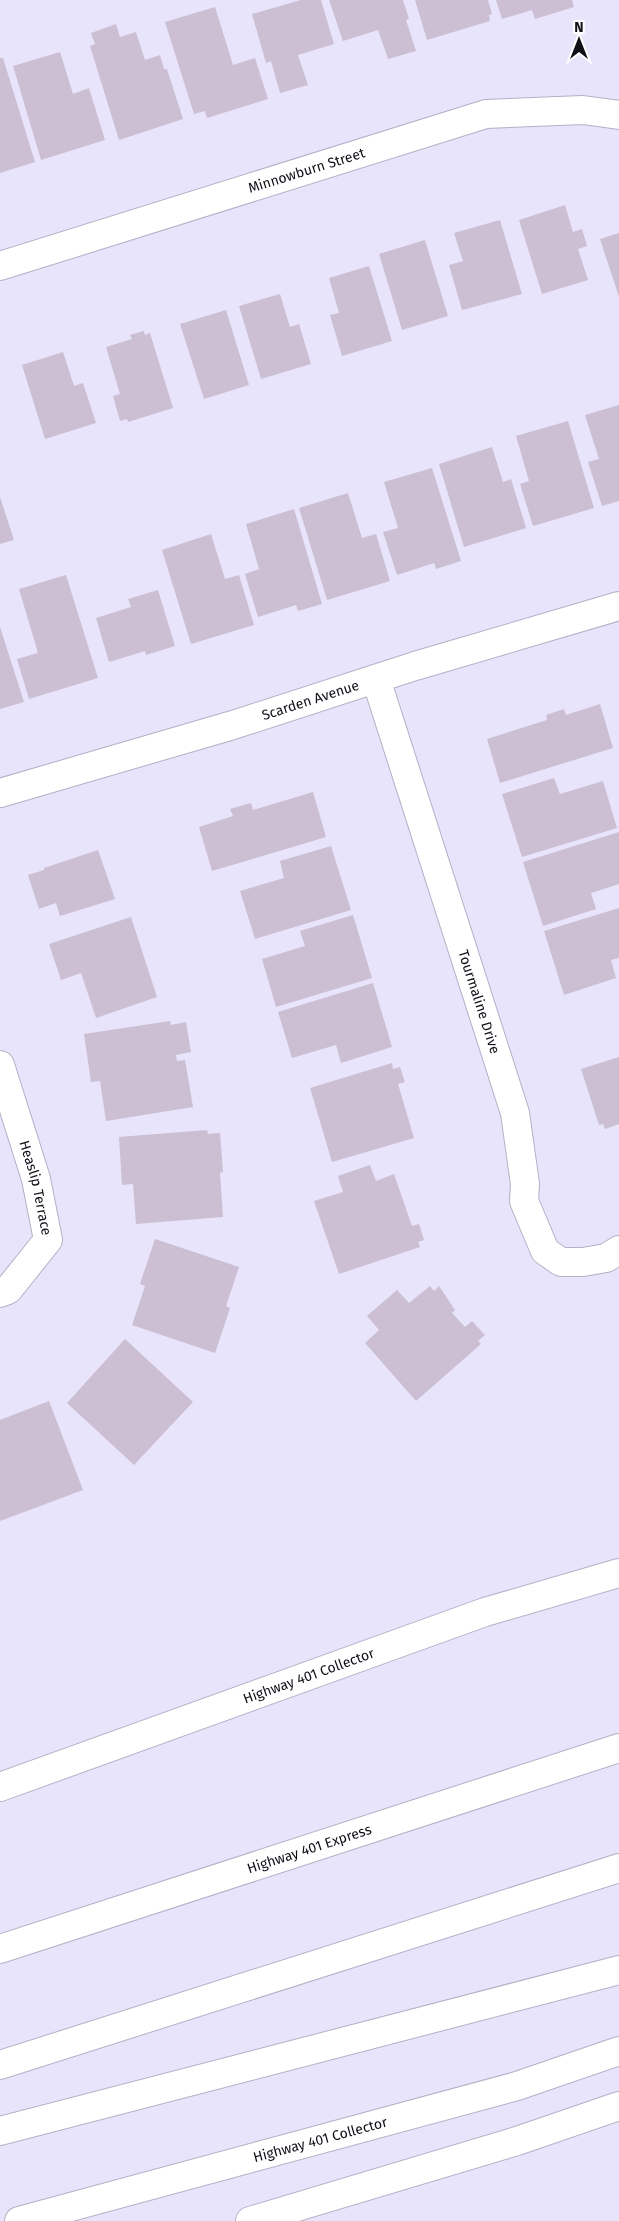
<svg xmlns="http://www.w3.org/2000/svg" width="619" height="2221" font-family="'Fira Sans',sans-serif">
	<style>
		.building { fill: #ccbfd3 }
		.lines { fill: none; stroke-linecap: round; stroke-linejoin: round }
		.minor-casing { stroke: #b4b0c6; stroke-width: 30 }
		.highway-casing { stroke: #b4b0c6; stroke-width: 30 }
		.minor { stroke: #fff; stroke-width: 28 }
		.highway { stroke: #fff; stroke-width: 28 }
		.labels { text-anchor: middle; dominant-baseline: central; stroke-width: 4.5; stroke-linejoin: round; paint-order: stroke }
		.street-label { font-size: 14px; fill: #100e16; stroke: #fff }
	</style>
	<rect width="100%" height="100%" fill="#e7e4fb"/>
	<path class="building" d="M301,0h20l13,44 -36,11 10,30 -28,8 -9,-32 -5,2 -14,-49z
		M329,0h74l6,19 -3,1 10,31 -28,8 -10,-29 -35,11z
		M415,0h73l4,14 -3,1 1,6 -63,19z
		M496,0h76l2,7 -39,12 -3,-9 -30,9z
		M215,7l18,58 22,-7 13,41 -61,19 -2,-7 -11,3 -29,-92z
		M116,24l4,13 16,-5 9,28 15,-5 4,14h3l16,50 -64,21 -29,-94 5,-2 -4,-11z
		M60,52l13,42 16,-6 16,52 -64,20 -28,-94z
		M0,58h3l32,104 -35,11z
		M565,205l8,27 9,-3 5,17 -9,3 10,31 -46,14 -23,-74z
		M500,220l22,74 -60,16 -13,-45 14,-4 -9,-28z
		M619,233v64l-19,-58z
		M425,240l23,76 -46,14 -23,-76z
		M369,266l23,75 -50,15 -12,-41 9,-2 -10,-35z
		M280,294l10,33 9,-3 12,40 -50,15 -22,-73z
		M226,310l23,75 -45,14 -24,-75z
		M144,331l1,4 5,-2 23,75 -45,14 -1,-3 -7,2 -7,-25 7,-2 -14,-47 26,-8 -2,-4z
		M63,352l11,34 9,-3 13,40 -51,16 -23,-74z
		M619,405v96l-17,5 -14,-44 11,-3 -14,-44z
		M568,421l26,87 -61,18 -13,-42 9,-3 -13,-45z
		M492,447l11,35 8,-3 15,49 -62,19 -25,-83z
		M432,468l29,93 -25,8 -2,-6 -37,12 -14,-43 15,-4 -14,-46z
		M348,493l14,45 14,-4 14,47 -63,19 -28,-92z
		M0,497l14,43 -14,4z
		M294,509l28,95 -24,7 -2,-6 -38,12 -13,-43 14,-5 -13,-45z
		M211,534l14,45 14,-4 15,50 -63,19 -29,-94z
		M66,575l32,103 -69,21 -12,-40 21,-6 -19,-64z
		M158,590l17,56 -29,9 -1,-4 -36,11 -13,-44 35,-11 -3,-8z
		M0,627l24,75 -24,7z
		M600,704l13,44 -113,35 -13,-44 60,-19 -1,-5 18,-6 2,6z
		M554,778l6,16 43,-13 14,47 -95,29 -20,-63z
		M313,792l13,45 -114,34 -13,-44 34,-11 -3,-7 21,-6 2,7z
		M619,832v52l-28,9 5,16 -53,17 -20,-64z
		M331,846l20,64 -96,29 -15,-48 44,-13 -4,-17z
		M98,850l17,49 -55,17 -4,-13 -17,6 -11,-34 16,-5v-2z
		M619,908v50l-8,2 5,18 -52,17 -20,-64z
		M353,915l19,63 -96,29 -14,-48 43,-13 -5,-15z
		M131,917l26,80 -61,21 -15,-45 -20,7 -12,-36z
		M373,983l19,64 -51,16 -5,-18 -44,13 -14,-46z
		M170,1021l1,4 15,-3 5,30 -15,3 1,6 8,-1 8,47 -87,14 -6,-40 -9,1 -7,-48z
		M619,1057v67l-14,5 -2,-5 -4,1 -18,-56z
		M392,1063l1,6 7,-2 5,15 -7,2 16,54 -82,24 -22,-74z
		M207,1130l1,4 12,-1 3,39 -3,1 3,44 -87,7 -3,-40 -11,1 -3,-48z
		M370,1165l6,16 18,-7 18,52 7,-2 5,16 -6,2 2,5 -81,27 -25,-73 29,-9 -5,-16z
		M155,1239l84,28 -13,39 4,2 -15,45 -83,-28 13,-39 -5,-2z
		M430,1286l4,5 5,-5 16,24 -3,3 13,14 7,-6 13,14 -7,6 3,3 -65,57 -51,-58 14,-13 -12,-14 30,-26 12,13z
		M125,1339l68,63 -59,63 -67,-62z
		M49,1401l34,89 -83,31v-101z"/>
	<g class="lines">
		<g class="minor-casing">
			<g id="minor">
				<path id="s1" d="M0,266l486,-152 97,-4 36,5"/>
				<path id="s2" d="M376,679l139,434 10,71 -1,17 21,50 16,11h22l23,-4 13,-8"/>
				<path id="s3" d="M0,793l233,-68 182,-59 204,-60"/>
				<path id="s4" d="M0,1065l36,114 12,61 -40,50 -8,3"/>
			</g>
		</g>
		<g class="highway-casing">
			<g id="highway">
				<path id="s5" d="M0,1787l485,-175 134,-39"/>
				<path id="s6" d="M0,1949l619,-201"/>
				<path d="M0,2065l619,-197"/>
				<path d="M0,2131l619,-161"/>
				<path id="s7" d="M19,2221l498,-135 102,-35"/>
				<path d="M250,2221l267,-80 102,-35"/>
			</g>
		</g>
		<use href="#minor" class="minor"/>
		<use href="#highway" class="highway"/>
	</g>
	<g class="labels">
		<g class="street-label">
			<text stroke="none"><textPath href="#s1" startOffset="321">Minnowburn Street</textPath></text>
			<text stroke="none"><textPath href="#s3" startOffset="324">Scarden Avenue</textPath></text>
			<text stroke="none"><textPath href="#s2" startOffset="339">Tourmaline Drive</textPath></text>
			<text stroke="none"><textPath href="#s4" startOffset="128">Heaslip Terrace</textPath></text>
			<text stroke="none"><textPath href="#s5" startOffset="328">Highway 401 Collector</textPath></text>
			<text stroke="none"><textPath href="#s6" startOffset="325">Highway 401 Express</textPath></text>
			<text stroke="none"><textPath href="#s7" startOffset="312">Highway 401 Collector</textPath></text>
		</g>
	</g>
	<g transform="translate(579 40)" stroke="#ffffff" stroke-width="4" paint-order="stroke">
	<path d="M0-4L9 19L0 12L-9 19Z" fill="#100e16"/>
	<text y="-8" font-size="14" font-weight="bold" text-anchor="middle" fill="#100e16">N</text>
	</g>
</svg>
